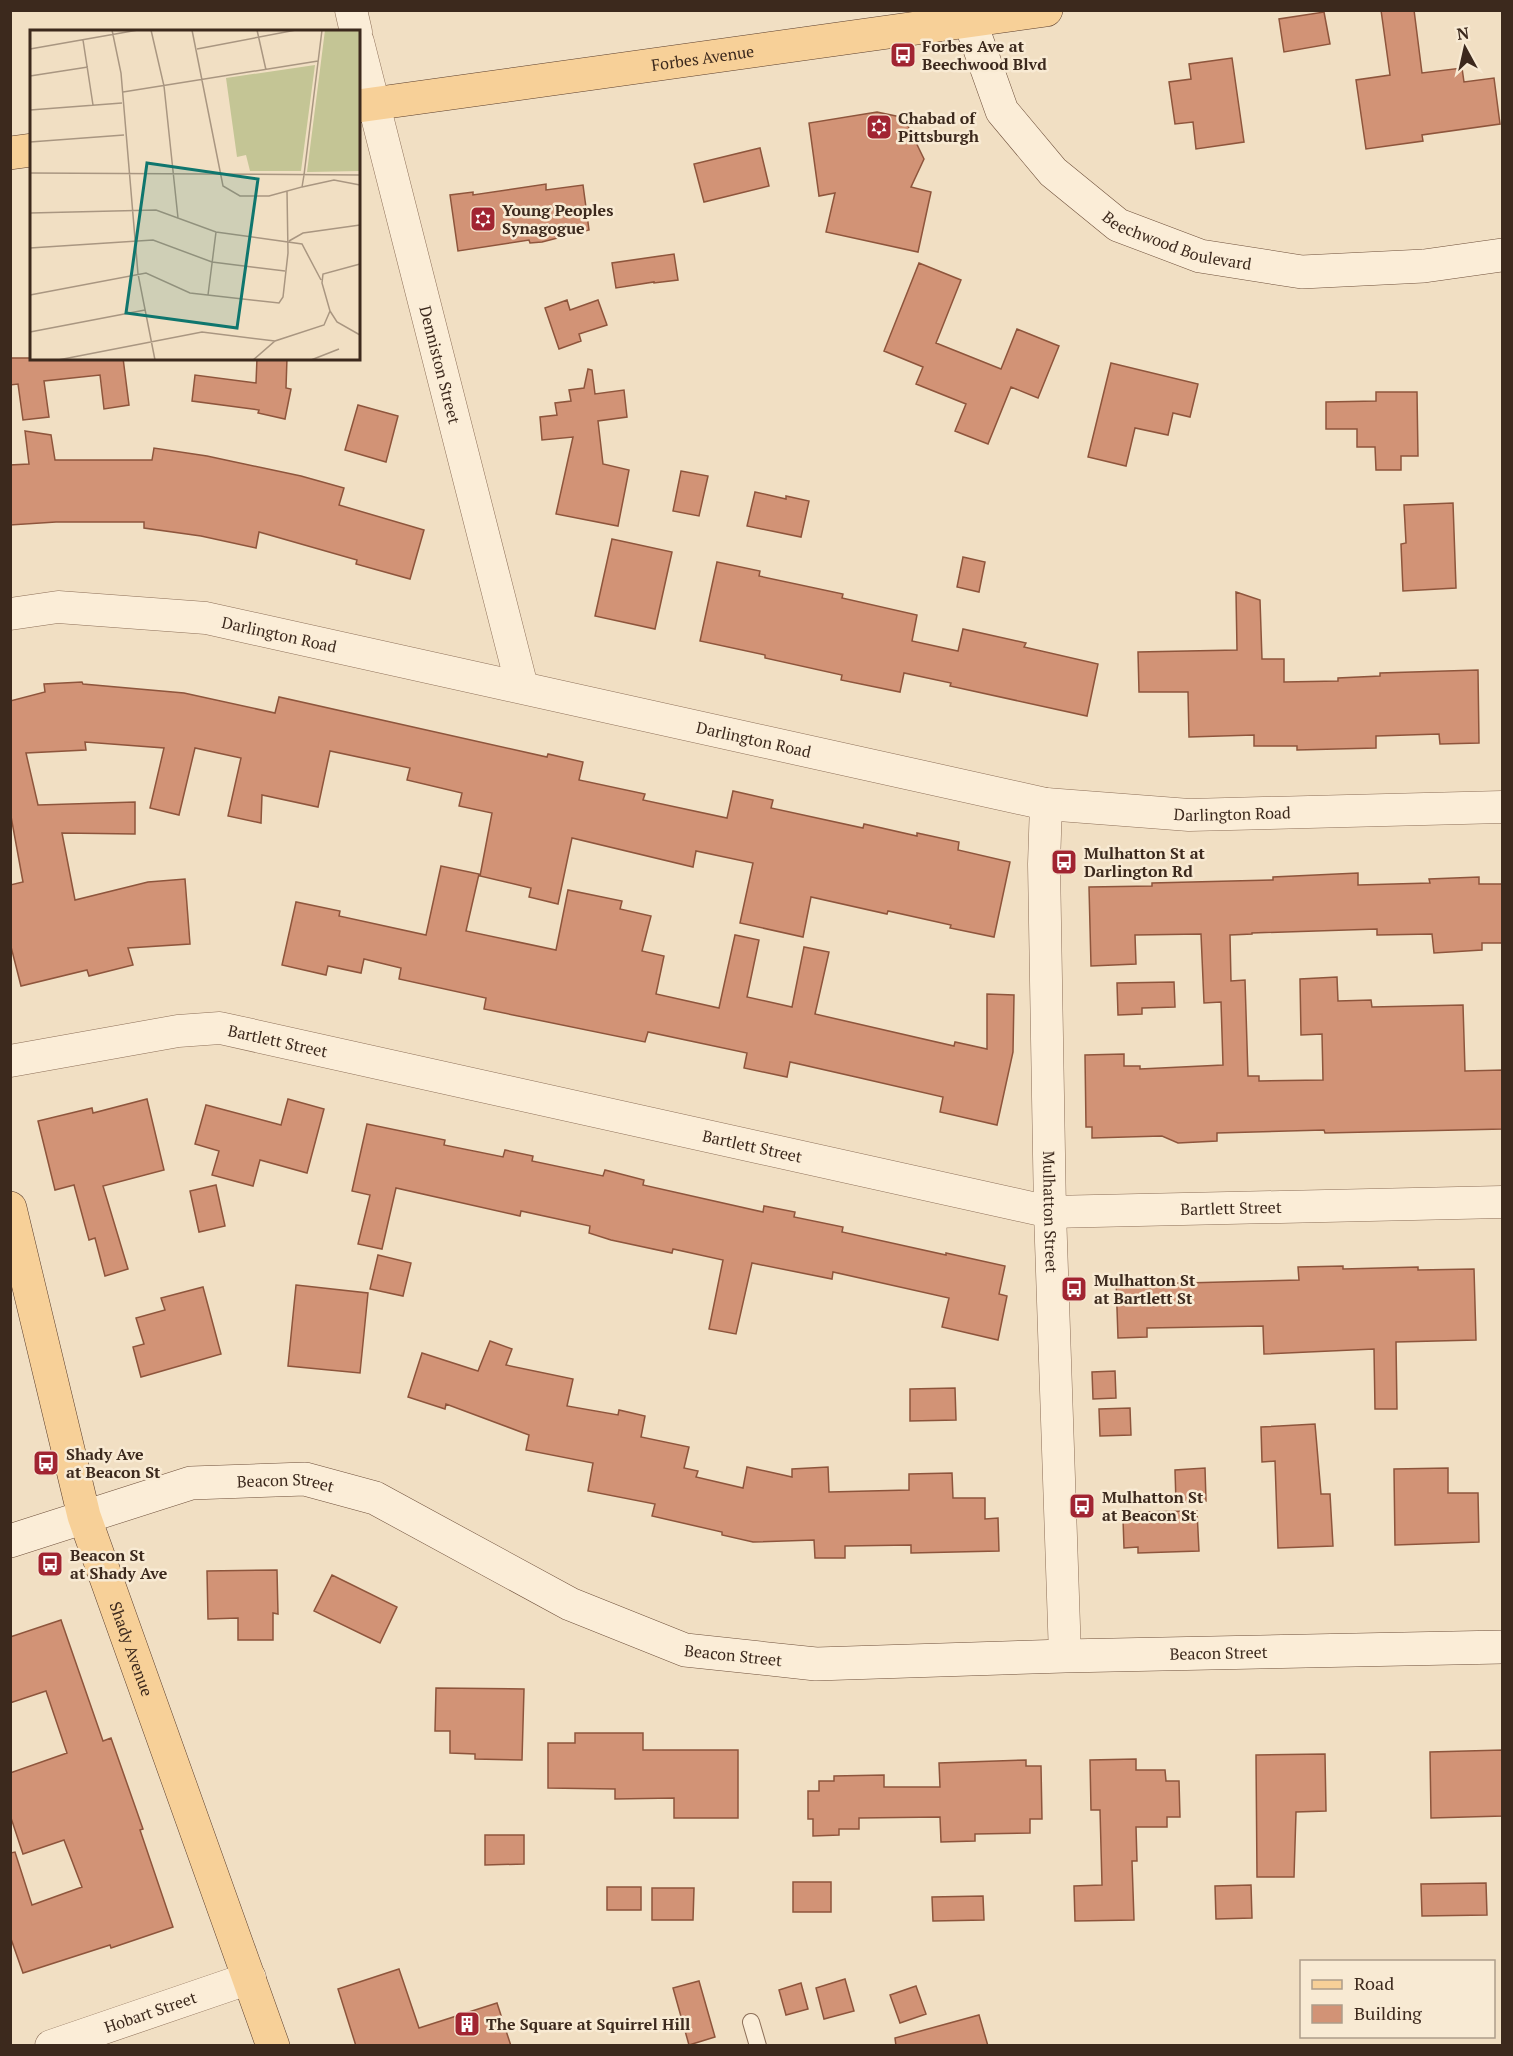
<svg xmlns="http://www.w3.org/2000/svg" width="1513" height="2056" font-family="'PT Serif',serif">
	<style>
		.building { fill: #d29376; stroke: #8e553c; stroke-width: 1.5 }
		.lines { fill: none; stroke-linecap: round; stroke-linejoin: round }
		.lane-casing { stroke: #8d6f58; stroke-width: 18 }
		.street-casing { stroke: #8d6f58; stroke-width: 33 }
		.secondary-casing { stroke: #6f503b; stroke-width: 34 }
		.primary-casing { stroke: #5b3e2d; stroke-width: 34 }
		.lane { stroke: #fbedd7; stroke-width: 16 }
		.street { stroke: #fbedd7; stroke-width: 32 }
		.secondary { stroke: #fbedd7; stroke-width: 33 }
		.primary { stroke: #f7d098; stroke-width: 33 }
		.labels { text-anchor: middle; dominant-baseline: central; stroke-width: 5; stroke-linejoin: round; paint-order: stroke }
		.poi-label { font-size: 16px; font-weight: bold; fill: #3c291d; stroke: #f8ead3; text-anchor: start }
		.street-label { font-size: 16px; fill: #3c291d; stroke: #f8ead3 }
		.inset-road { fill: none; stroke: #a99681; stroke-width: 1.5 }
		.view { fill: #0f766e; fill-opacity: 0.15; stroke: #0f766e; stroke-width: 3 }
		.inset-edge { fill: none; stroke: #3c291d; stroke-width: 3 }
	</style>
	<rect width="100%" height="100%" fill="#f1dfc3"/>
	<path class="building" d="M1381,10h33l8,63 40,-5 2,14 30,-4 6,46 -78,11 1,6 -57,8 -10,-69 34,-5z
		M1324,12l6,32 -46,8 -5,-33z
		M1232,58l12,84 -48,7 -3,-27 -18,2 -6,-42 22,-3 -2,-15z
		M877,112l19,4 10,6 18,37 -13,28 20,5 -13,60 -92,-20 9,-39 -16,3 -10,-73z
		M760,148l9,38 -65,16 -10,-38z
		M546,184v6l37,-5 6,45 -47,12 -12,1 -1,-3 -71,11 -8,-56 23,-3v3z
		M674,254l4,26 -24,3v-1l-38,6 -4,-25z
		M919,263l42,17 -25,63 65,26 16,-40 42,17 -21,52 -27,-11 -23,57 -33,-13 11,-27 -50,-20 7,-17 -39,-16z
		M567,300l3,10 28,-10 9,25 -28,9 2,7 -22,8 -14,-41z
		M10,358h113l6,47 -25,4 -4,-34 -56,6 5,36 -26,3 -5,-36 -8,1z
		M257,358h30l-1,30 5,1 -6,30 -27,-6 1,-3 -67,-9 3,-26 61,8z
		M1111,363l87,21 -8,33 -17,-4 -5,22 -33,-7 -9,38 -38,-9z
		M588,369l4,1 3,24 29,-4 3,27 -29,4 5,43 26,6 -11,56 -62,-12 17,-77 -31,3 -2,-23 17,-2 -2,-12 16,-2 -2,-11 15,-2z
		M1376,392h41l1,64h-17v14h-25l-1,-23h-18v-18h-31v-27l50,-1z
		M358,405l40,11 -12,46 -41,-12z
		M25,431l26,4 4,25h97l2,-12 53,8 94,20 43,12 -5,17 85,25 -14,49 -54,-15 1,-4 -98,-28 -3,16 -55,-12 -57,-8v-6h-88l-46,3v-60l19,-1z
		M681,471l27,5 -9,40 -26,-5z
		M755,492l31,7v-3l23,5 -8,36 -54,-11z
		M1453,503l3,85 -53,3 -2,-47 5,-1 -2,-38z
		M612,539l60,13 -17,77 -60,-13z
		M963,557l22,5 -6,30 -22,-5z
		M717,562l43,9 -1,5 84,18 -1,4 75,17 -5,26 46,10 5,-22 63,14 -2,4 74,17 -11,52 -137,-30 1,-3 -47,-10 -4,19 -59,-12 1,-5 -77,-17v-3l-65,-14z
		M1236,592l24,8 2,59h22v23l54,-1v-3l42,-2v-3l98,-3 1,73 -39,1 -1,-10 -63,2v12l-79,2v-4h-43v-11l-65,2 -1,-45h-49l-1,-40 99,-2z
		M82,682l1,2 101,9 91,20 4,-16 268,60 1,-3 35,8 -4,18 66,14 -2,6 84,18 6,-27 40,9 -2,8 92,20 1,-4 53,12v-3l42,9 -1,8 52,12 -16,75 -44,-9 1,-3 -63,-14 -1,3 -76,-17 -8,40 -63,-14 13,-60 -57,-12 -3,16 -121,-29 -14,66 -29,-7 2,-9 -51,-12 12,-63 -33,-7 3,-13 -55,-13 3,-12 -80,-17 -12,56 -56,-12 -1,28 -33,-7 13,-58 -46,-10 -16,67 -29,-7 14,-60 -79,-6 1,8 -60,3 12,52 97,-3v32l-73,-1 13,67 73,-18 37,-3 5,65 -62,4 5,17 -44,11 -2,-6 -66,16 -11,-43v-58l13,-3 -13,-71v-110l35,-9 -1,-8z
		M441,866l38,8 -13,57 90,19 12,-60 54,11 -2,8 31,7 -9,35 22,5 -8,38 63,14 16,-73 24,5 -12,57 45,10 12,-60 25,5 -14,62 139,32 1,-4 32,7v-55l27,1 -1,57 -16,73 -57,-13 3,-15 -87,-20 -66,-15 -3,15 -43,-9 3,-15 -99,-21 -3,10 -161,-33 2,-11 -87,-19 2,-11 -37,-9 -3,14 -33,-7 -2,9 -44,-10 14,-63 44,9 -1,5 87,19z
		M1358,873v12l72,-2 -1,-4 50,-2v7h24v59h-21v7l-48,3 -2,-19 -55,1v-6l-125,4v1l-22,1 1,46 14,-1 3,96h11v5l64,-1 -1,-46 -21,1 -1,-56 37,-2 1,24 33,-1 1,7 91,-2 2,66 38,-1v59l-178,4 -1,-3 -107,3v8l-39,2 -16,-7 -70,2v-11h-6l-1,-72 39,-1v12h16v3l83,-4 -2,-63 -17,1 -3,-69 -66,1 1,29 -45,2 -2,-79 63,-1v-3l121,-3v-3z
		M1174,982l1,25 -33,1v6l-24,1 -1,-32z
		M147,1099l17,71 -61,16 25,83 -23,7 -10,-38 -6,2 -15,-55 -19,5 -17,-69 54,-13 1,5z
		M288,1099l36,10 -17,64 -47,-13 -7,26 -41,-11 7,-24 -24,-7 11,-39 75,20z
		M367,1124l78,16 -1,5 59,12 2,-7 28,6 -1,5 71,15 2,-6 39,10 -1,5 120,27 1,-6 31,6 -1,5 49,10 -1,5 104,23v-2l59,13 -6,28 8,2 -9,44 -56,-13 7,-29 -116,-26 -1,7 -80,-16 -16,71 -27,-5 14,-69 -50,-11 -1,4 -61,-13 -22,-7 1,-7 -69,-15 -1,5 -124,-28 -14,61 -24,-5 12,-49 -18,-4z
		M216,1185l9,41 -26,6 -9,-41z
		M378,1255l33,8 -8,33 -33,-7z
		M1343,1266v3l75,-2v3l56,-1 2,71 -80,2 1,67h-22l-1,-60 -110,5 -1,-28 -116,2v9l-29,1 -2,-59 30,-1v6l153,-4 -1,-13z
		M296,1285l72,8 -8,80 -72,-7z
		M203,1287l18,67 -80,23 -8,-30 11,-3 -8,-26 29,-8 -4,-12z
		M490,1341l22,8 -6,16 67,14 -6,27 51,9 1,-5 26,6 -4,21 48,10 -5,21 14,3 -2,6 47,11 4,-21 45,10v-8l36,-2 1,25 80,-2v-16l43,-1 1,25h32v21l13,-1 1,33 -88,2v-8l-66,1v12h-30l-1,-18 -61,2 -31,-7v-3l-70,-16 3,-12 -67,-13 5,-28 -67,-13 3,-15 -83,-31 -1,5 -37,-12 14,-44 56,18z
		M1115,1371l1,27 -23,1 -1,-27z
		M955,1388l1,32 -46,1v-32z
		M1130,1408l1,27 -31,1 -1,-27z
		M1315,1424l6,70h9l3,52 -55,2 -3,-87 -13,1 -1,-35z
		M1205,1468l1,33 -30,2 -1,-33z
		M1448,1468v25h30l1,49 -84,3 -1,-76z
		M1197,1511l2,40 -61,2v-6l-14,1 -1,-29h12v-7z
		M277,1570l1,44 -5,-1v27h-35v-22l-30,1 -1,-48z
		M332,1575l65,32 -17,36 -66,-32z
		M61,1620l42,121 8,-3 32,91 -3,1 33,97 -62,21 -1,-3 -87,28 -13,-37v-83l5,-1 17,53 50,-18 -18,-47 -41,14 -13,-39v-42l57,-20 -21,-62 -36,12v-66z
		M436,1688l88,1 -2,71 -47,-1v-5l-25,-1v-22h-15z
		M575,1733h68v17h95v68h-64v-20l-59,1v-10l-67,-1v-45h27z
		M1503,1750v66l-72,2 -1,-66z
		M1325,1754l1,57 -30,1 -2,65h-37l-1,-122z
		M1136,1759v11h29l1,11h13l1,36h-13v10h-31l1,34h-5l2,59 -59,1 -1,-35 28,-1 -2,-75h-9l-1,-50z
		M1026,1760v6h15l1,53h-12v14l-55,1v7l-34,1 -1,-25 -81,1v11h-20v6l-26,1v-17h-5v-28h11v-10h15v-5l50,-1v12h56l-1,-24z
		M485,1835h39v29l-39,1z
		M793,1882h38v30h-38z
		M1486,1883l1,32 -65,1 -1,-32z
		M1251,1885l1,33 -36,1 -1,-33z
		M607,1887h34v23h-34z
		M652,1888h42l-1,32h-41z
		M983,1896l1,24 -51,1 -1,-24z
		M399,1969l20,59 78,-25 14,43h-155l-18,-57z
		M845,1979l9,32 -30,8 -8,-31z
		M699,1981l16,56 -26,8 -16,-57z
		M801,1983l7,26 -22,6 -7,-25z
		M916,1986l10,28 -26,9 -10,-28z
		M979,2015l9,31h-92l-1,-8z"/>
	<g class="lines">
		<g class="lane-casing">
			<path id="lane" d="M751,2022l7,24"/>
		</g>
		<g class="street-casing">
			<g id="street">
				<path d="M351,10l5,22"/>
				<path id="s1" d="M358,42l164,645"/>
				<path id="s2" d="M10,614l48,-7 148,11 840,186 143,11 313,-8"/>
				<path id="s3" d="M1046,804l-2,60 6,348 15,444"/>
				<path id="s4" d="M10,1061l168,-30 42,-3 830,184 452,-10"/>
				<path id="s5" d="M51,2046l199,-68"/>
			</g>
		</g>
		<g class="secondary-casing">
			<g id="secondary">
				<path id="s6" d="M966,10l36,101 51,61 65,53 82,31 102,16 122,-6 78,-11"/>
				<path id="s7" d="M10,1541l181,-58 114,-4 70,19 195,106 115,46 131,14 249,-8 437,-9"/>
			</g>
		</g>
		<g class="primary-casing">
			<g id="primary">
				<path id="s8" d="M358,106l688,-96"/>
				<path d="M10,153l22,-3"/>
				<path id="s9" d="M10,1208l74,308 189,530"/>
			</g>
		</g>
		<use href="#lane" class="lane"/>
		<use href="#street" class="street"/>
		<use href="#secondary" class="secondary"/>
		<use href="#primary" class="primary"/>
	</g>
	<defs>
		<g id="bus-square" transform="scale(1.35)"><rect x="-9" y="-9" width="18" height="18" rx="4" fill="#a12431" stroke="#f8ead3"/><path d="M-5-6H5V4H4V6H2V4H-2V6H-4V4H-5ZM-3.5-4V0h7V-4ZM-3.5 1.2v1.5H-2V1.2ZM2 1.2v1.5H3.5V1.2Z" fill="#fff"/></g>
		<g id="synagogue-square" transform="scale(1.35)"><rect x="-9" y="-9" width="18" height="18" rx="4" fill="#a12431" stroke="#f8ead3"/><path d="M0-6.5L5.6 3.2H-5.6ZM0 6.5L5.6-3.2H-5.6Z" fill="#fff"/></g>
		<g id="building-square" transform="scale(1.35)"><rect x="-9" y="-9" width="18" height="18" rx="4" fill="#a12431" stroke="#f8ead3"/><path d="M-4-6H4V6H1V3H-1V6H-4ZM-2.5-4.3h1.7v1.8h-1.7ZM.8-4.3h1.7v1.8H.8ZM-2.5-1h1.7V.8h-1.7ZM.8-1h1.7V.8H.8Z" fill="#fff"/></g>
	</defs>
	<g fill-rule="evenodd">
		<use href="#bus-square" x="903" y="55"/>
		<use href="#synagogue-square" x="879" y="127"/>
		<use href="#synagogue-square" x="483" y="219"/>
		<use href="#bus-square" x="1064" y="862"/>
		<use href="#bus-square" x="1074" y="1289"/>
		<use href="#bus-square" x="46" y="1463"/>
		<use href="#bus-square" x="1082" y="1506"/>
		<use href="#bus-square" x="50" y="1564"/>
		<use href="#building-square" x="467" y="2024"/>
	</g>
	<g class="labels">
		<g class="poi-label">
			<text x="922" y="46">Forbes Ave at<tspan x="922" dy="18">Beechwood Blvd</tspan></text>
			<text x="898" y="118">Chabad of<tspan x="898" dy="18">Pittsburgh</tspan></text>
			<text x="502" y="210">Young Peoples<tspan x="502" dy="18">Synagogue</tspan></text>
			<text x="1084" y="853">Mulhatton St at<tspan x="1084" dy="18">Darlington Rd</tspan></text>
			<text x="1094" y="1280">Mulhatton St<tspan x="1094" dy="18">at Bartlett St</tspan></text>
			<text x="66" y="1454">Shady Ave<tspan x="66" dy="18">at Beacon St</tspan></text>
			<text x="1102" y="1497">Mulhatton St<tspan x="1102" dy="18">at Beacon St</tspan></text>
			<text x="70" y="1555">Beacon St<tspan x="70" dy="18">at Shady Ave</tspan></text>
			<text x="486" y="2024">The Square at Squirrel Hill</text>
		</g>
		<g class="street-label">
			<text stroke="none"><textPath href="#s8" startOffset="348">Forbes Avenue</textPath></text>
			<text stroke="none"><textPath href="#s6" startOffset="332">Beechwood Boulevard</textPath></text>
			<text stroke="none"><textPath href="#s1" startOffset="333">Denniston Street</textPath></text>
			<text stroke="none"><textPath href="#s2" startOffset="272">Darlington Road</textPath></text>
			<text stroke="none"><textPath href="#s2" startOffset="758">Darlington Road</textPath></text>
			<text stroke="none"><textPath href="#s2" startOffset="1244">Darlington Road</textPath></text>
			<text stroke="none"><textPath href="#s4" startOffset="272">Bartlett Street</textPath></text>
			<text stroke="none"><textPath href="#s4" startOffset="758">Bartlett Street</textPath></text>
			<text stroke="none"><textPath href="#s4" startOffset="1244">Bartlett Street</textPath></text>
			<text stroke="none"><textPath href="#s3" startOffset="408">Mulhatton Street</textPath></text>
			<text stroke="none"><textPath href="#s7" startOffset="285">Beacon Street</textPath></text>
			<text stroke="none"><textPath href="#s9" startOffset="458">Shady Avenue</textPath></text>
			<text stroke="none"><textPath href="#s7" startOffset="1257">Beacon Street</textPath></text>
			<text stroke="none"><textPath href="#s7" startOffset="771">Beacon Street</textPath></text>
			<text stroke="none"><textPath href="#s5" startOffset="105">Hobart Street</textPath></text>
		</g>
	</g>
	<g transform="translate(30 30)">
		<rect width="330" height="330" fill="#f1dfc3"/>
		<path d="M295,0h35v141l-53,1zM285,35l-14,106h-51l-4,-16 -9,2 -11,-79z" fill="#c4c595"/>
		<path class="inset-road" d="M82,0l9,43 17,201 17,86M121,0l13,56 14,132M162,0l31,156 17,10h29l33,-9 2,-12M227,0l9,40M53,10l10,65M0,19l108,-19M167,19l99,-19M0,46l58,-9M93,62l195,-31M0,80l92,-7M0,112l94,-7M0,143l330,2M274,145l18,-145M272,157l32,-7 26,5M0,183l126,-3 60,22 86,12 19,36M259,211l14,-8 57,-8M0,218l123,-8 59,22 73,9M0,237v36M0,265l116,-22 44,20 89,10 4,-6 5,-44 -1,-62M178,265l8,-63M300,281l7,11 23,13M0,302l115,-22M28,330l144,-28 73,9M223,330l22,-19 49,-16 6,-14 -8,-28 1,-9 37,-10M281,330l28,-11"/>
		<path class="view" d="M117,133l111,16 -21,149 -111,-15z"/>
		<rect width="330" height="330" class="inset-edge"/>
	</g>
	<rect width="1513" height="2056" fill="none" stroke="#3c291d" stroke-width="24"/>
	<rect x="1300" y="1960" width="195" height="78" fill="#f8ead3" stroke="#ad9d8a" stroke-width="1.5"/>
	<rect x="1312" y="1980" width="30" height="9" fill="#f7d098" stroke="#ad9d8a" stroke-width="1.5"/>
	<text x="1354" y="1990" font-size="18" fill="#3c291d">Road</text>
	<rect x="1312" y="2005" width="30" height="18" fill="#d29376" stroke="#ad9d8a" stroke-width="1.5"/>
	<text x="1354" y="2020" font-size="18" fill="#3c291d">Building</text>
	<g transform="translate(1465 48) rotate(352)" stroke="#f8ead3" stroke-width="4.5" paint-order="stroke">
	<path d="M0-4.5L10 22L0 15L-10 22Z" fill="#3c291d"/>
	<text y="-9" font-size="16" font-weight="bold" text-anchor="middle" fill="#3c291d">N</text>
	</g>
</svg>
